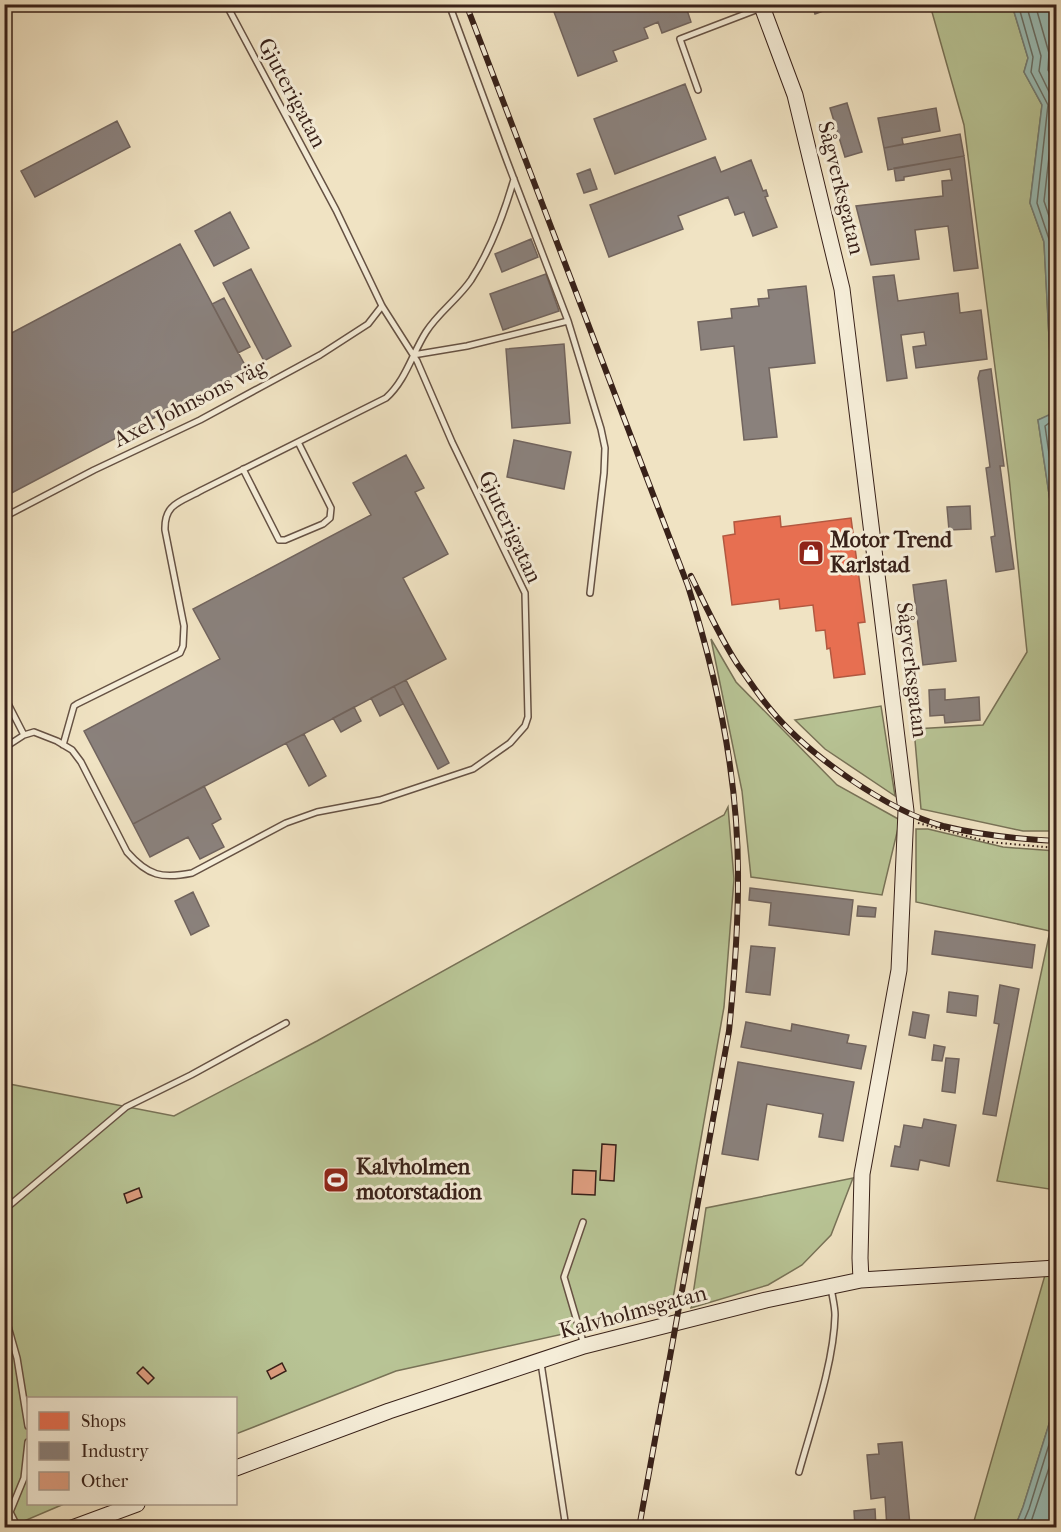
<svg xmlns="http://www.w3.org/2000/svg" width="1061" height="1532" font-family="'IM FELL French Canon',serif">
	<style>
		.green { fill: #b8c495; stroke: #787257; stroke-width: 1.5 }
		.water { fill: #9abeb7; stroke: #737f78; stroke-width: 1.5 }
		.shops { fill: #e76f51; stroke: #b25840; stroke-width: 1.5 }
		.industry { fill: #8a817c; stroke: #71645e; stroke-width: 1.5 }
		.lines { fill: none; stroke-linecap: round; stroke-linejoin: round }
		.shore { stroke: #697068; stroke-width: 1.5 }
		.building { fill: #dd9d7f; stroke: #382119; stroke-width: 1.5 }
		.lane-casing { stroke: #665244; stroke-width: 8 }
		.secondary-casing { stroke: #382119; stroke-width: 17 }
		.path { stroke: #382119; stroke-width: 2; stroke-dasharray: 1.5 3; stroke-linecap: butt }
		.lane { stroke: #f5edd8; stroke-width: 5 }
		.secondary { stroke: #f5edd8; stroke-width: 15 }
		.rail-casing { stroke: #382119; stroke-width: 6 }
		.rail { stroke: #f5edd8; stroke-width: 4; stroke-dasharray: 11; stroke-linecap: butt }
		.labels { text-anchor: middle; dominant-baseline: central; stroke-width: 6; stroke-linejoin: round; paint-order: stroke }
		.street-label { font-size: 22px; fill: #382119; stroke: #f5edd8 }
		.poi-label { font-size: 22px; font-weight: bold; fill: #382119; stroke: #f5edd8; text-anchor: start }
	</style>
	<rect width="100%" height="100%" fill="#f0e3c3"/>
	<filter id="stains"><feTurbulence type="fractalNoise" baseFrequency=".00333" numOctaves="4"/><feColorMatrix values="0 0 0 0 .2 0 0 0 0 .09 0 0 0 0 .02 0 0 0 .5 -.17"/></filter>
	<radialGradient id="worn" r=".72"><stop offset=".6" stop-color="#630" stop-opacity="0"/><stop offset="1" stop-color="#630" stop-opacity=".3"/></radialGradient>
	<path class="green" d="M930,5h82l16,53 -4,14 18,33 -12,98 14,39 9,172 -15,6 18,121v290h-33l-102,-22 -7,-80 69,-4 44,-73 -18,-175 -45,-352z
		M711,639l25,43 101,103 63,35 -18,75 -131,-18 -9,-86z
		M881,706l14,90 -70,-47 -30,-29z
		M728,807l6,72 -10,128 -53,303 -275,61 -160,63v-36h-208v106h36l-54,23h-5l-1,-444 170,33 143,-75 407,-226z
		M916,829h12l75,18 53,4v339l-59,-9 53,-250 -134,-29z
		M853,1178l-22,57 -29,30 -34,20 -77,23 15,-100z
		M1056,1237v165l-33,105 -8,20 -43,1z"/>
	<path class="water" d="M1012,5h44v536l-18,-121 15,-7 -9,-171 -14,-39 12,-98 -18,-33 4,-14z
		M1056,1402v125h-41l8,-20z"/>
	<path class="shops" d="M780,516l1,11 70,-9 14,104 -7,1 7,51 -31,4 -4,-30 -3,1 -2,-19 -9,1 -3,-26 -33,4 -1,-10 -47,6 -9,-69 12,-2 -1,-12z"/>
	<path class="industry" d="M551,4h134l6,18 -29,11 -4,-11 -14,6 4,10 -35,13 4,10 -39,15z
		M812,4h30l-27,10z
		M685,84l21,55 -91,35 -21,-55z
		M847,103l15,49 -17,5 -15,-49z
		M936,108l4,23 -38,7 1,6 -19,4 -6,-30z
		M117,121l13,26 -95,50 -14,-26z
		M960,134l4,22 -76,14 -4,-22z
		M964,156l14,112 -24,3 -6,-45 -33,4 4,29 -48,6 -15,-59 87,-10 -1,-15 10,-1 -2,-11 -46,8v3l-8,1 -2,-13z
		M715,157l6,15 30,-12 12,31 3,-1 2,6 -3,1 12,30 -24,9 -9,-24 -9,3 -7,-18 -50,19 5,13 -74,28 -19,-52z
		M590,169l7,20 -13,4 -7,-19z
		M230,212l19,36 -35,18 -19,-35z
		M531,239l7,18 -36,15 -7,-18z
		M180,244l67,125 -243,128v-160z
		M251,269l40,77 -27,15 -41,-78z
		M546,274l13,37 -56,19 -13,-36z
		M894,275l4,26 60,-8 2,20 21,-3 6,49 -71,9 -3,-21 13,-2 -2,-13 -23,3 6,43 -20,3 -14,-104z
		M806,286l9,77 -46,5 8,69 -33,3 -10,-94 -33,4 -3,-28 34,-4 -1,-9 28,-3 -1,-7 11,-1 -1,-8z
		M224,298l26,49 -12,6 -26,-49z
		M564,344l6,79 -58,5 -6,-79z
		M991,369l13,97h-4l14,103 -18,3 -5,-35 4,-1 -9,-68 4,-1 -12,-89 2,-7z
		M514,440l57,12 -7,37 -57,-12z
		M406,455l18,33 -9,4 33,62 -45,24 43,81 -313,165 -49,-93 136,-72 -27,-50 178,-94 -18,-32z
		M970,506l1,23 -22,1 -2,-23z
		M946,580l10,81 -33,4 -10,-80z
		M406,680l43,83 -11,6 -44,-83z
		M394,686l9,18 -23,12 -9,-18z
		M945,689v11l34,-3 1,23 -35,3 -1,-8 -14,1 -1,-26z
		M354,707l7,14 -20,11 -8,-14z
		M304,734l22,42 -17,10 -23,-43z
		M204,786l17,33 -9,5 12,23 -24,12 -12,-22 -38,20 -17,-33z
		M750,888l103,12 -4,35 -80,-10 2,-22 -22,-3z
		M193,892l16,34 -18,9 -16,-34z
		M858,906l18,2 -1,9 -18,-1z
		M935,931l100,14 -3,23 -100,-14z
		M751,946l24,2 -5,47 -24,-3z
		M1000,985l19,4 -23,127 -13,-2 16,-90 -5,-1z
		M949,992l29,4 -2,20 -29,-4z
		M913,1012l16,3 -4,23 -16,-3z
		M746,1022l45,9 1,-7 57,11 -2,8 19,3 -5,23 -120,-22z
		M934,1045l11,2 -3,14 -10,-1z
		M946,1058l13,1 -4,34 -13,-2z
		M738,1062l116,20 -11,59 -24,-4 4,-23 -56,-10 -9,56 -36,-6z
		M924,1119l32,6 -7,41 -29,-6 -2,10 -27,-4 4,-20 5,1 4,-22 18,3z
		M902,1442l8,83h6v3h-29l-2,-31 -14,2 -4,-44 12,-1 -1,-10z
		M875,1509l1,19h-21l-1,-17z"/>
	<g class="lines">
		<path class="shore" d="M1018,4l15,53 -2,15 17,33 -11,98 13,39 6,128
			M1026,4l15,52 -2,15 16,33 -11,97 12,36
			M1035,4l14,49 -1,17 8,15
			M1056,418l-11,8 11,75
			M1021,1528l8,-19 27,-87
			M1029,1528l27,-81"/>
	</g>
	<path class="building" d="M602,1144l14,1 -2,36 -14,-1z
		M573,1170l23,1 -1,24 -23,-1z
		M139,1188l3,9 -15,6 -3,-9z
		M282,1363l4,8 -15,8 -4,-8z
		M143,1367l11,11 -6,6 -11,-11z"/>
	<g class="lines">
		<g class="lane-casing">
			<path id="lane" d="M449,4l58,157 61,160 33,108 4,19 -1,25 -14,120
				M698,90l-18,-51 81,-31
				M413,355l54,-9 101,-25
				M243,469l36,71h6l38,-16 7,-6 1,-10 -33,-66
				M4,517l90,-47 106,-50 120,-65 48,-31 14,-18
				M4,696l20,39
				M63,745l11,-39 3,-2 103,-51 3,-7 1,-20 -19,-96c-1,-27 16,-28 37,-40l184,-92c20,-18 26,-44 40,-66 12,-19 32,-33 45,-52 20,-31 33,-66 43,-101
				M4,748l20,-13 10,-3 23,9 15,9 9,12 46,90c21,24 35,27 65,21l94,-50 31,-11 63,-12 93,-31 37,-26 15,-17 3,-9 -3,-124 -73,-151 -35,-81 -35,-55 -46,-96 -110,-206
				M4,1210l122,-103 65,-32 95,-52
				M583,1222l-19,55 20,68
				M4,1312l13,46 11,68
				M541,1363l25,165
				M799,1472c13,-47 35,-109 36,-157 0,-9 -3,-19 -4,-28
				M18,1528l-8,-16 14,-34 4,-36"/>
		</g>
		<g class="secondary-casing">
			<path id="secondary" d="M761,4l34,91 47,194 64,522 -7,159 -37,204 -2,84 1,22
				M236,1468l153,-57 195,-65 182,-46 95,-20 195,-12
				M72,1528l65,-24"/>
		</g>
		<path class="path" d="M918,823l71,19 67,6"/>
		<use href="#lane" class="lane"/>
		<use href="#secondary" class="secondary"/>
		<g class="rail-casing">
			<path id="rail" d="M466,4l222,582c30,95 51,195 50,295 0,50 -4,100 -9,150l-90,497
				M691,576c15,30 29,62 47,89 11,15 21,31 33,45 36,44 117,101 172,116 37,9 75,13 113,15"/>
		</g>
		<use href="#rail" class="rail"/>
	</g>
	<defs>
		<g id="shop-square" transform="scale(1.35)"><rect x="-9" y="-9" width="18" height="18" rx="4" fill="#8f2418" stroke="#f5edd8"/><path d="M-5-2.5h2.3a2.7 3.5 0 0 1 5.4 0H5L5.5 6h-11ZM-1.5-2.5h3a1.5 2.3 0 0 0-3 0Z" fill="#fff"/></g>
		<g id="stadium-square" transform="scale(1.35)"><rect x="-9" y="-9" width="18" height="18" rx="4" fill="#8f2418" stroke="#f5edd8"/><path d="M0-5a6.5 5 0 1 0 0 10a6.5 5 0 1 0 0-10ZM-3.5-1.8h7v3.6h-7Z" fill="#fff"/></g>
	</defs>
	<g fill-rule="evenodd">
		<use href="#shop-square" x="811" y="553"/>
		<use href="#stadium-square" x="336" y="1180"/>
	</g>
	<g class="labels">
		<g class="street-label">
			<text transform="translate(292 93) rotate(62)">Gjuterigatan</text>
			<text transform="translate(841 188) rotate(76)">Sågverksgatan</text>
			<text transform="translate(190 403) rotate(-27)">Axel Johnsons väg</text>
			<text transform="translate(510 527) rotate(65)">Gjuterigatan</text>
			<text transform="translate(912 670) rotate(83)">Sågverksgatan</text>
			<text transform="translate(633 1312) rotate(-15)">Kalvholmsgatan</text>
		</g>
		<g class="poi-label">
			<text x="830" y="540">Motor Trend<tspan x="830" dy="25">Karlstad</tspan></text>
			<text x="356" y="1167">Kalvholmen<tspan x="356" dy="25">motorstadion</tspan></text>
		</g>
	</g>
	<rect width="1061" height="1532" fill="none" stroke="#f0e3c3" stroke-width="24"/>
	<rect x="6" y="6" width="1049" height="1520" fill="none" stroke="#382119" stroke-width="3"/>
	<rect x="12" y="12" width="1037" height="1508" fill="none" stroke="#382119" stroke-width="1.5"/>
	<rect x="27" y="1397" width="210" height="108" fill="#f5edd8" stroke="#a99b8c" stroke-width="1.5"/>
	<rect x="39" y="1412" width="30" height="18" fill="#e76f51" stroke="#a99b8c" stroke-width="1.5"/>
	<text x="81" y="1427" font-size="18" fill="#382119">Shops</text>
	<rect x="39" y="1442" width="30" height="18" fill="#8a817c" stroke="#a99b8c" stroke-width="1.5"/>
	<text x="81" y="1457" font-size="18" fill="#382119">Industry</text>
	<rect x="39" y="1472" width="30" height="18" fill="#dd9d7f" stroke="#a99b8c" stroke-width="1.5"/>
	<text x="81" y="1487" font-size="18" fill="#382119">Other</text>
	<rect width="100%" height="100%" filter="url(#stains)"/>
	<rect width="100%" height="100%" fill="url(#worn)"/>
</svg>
